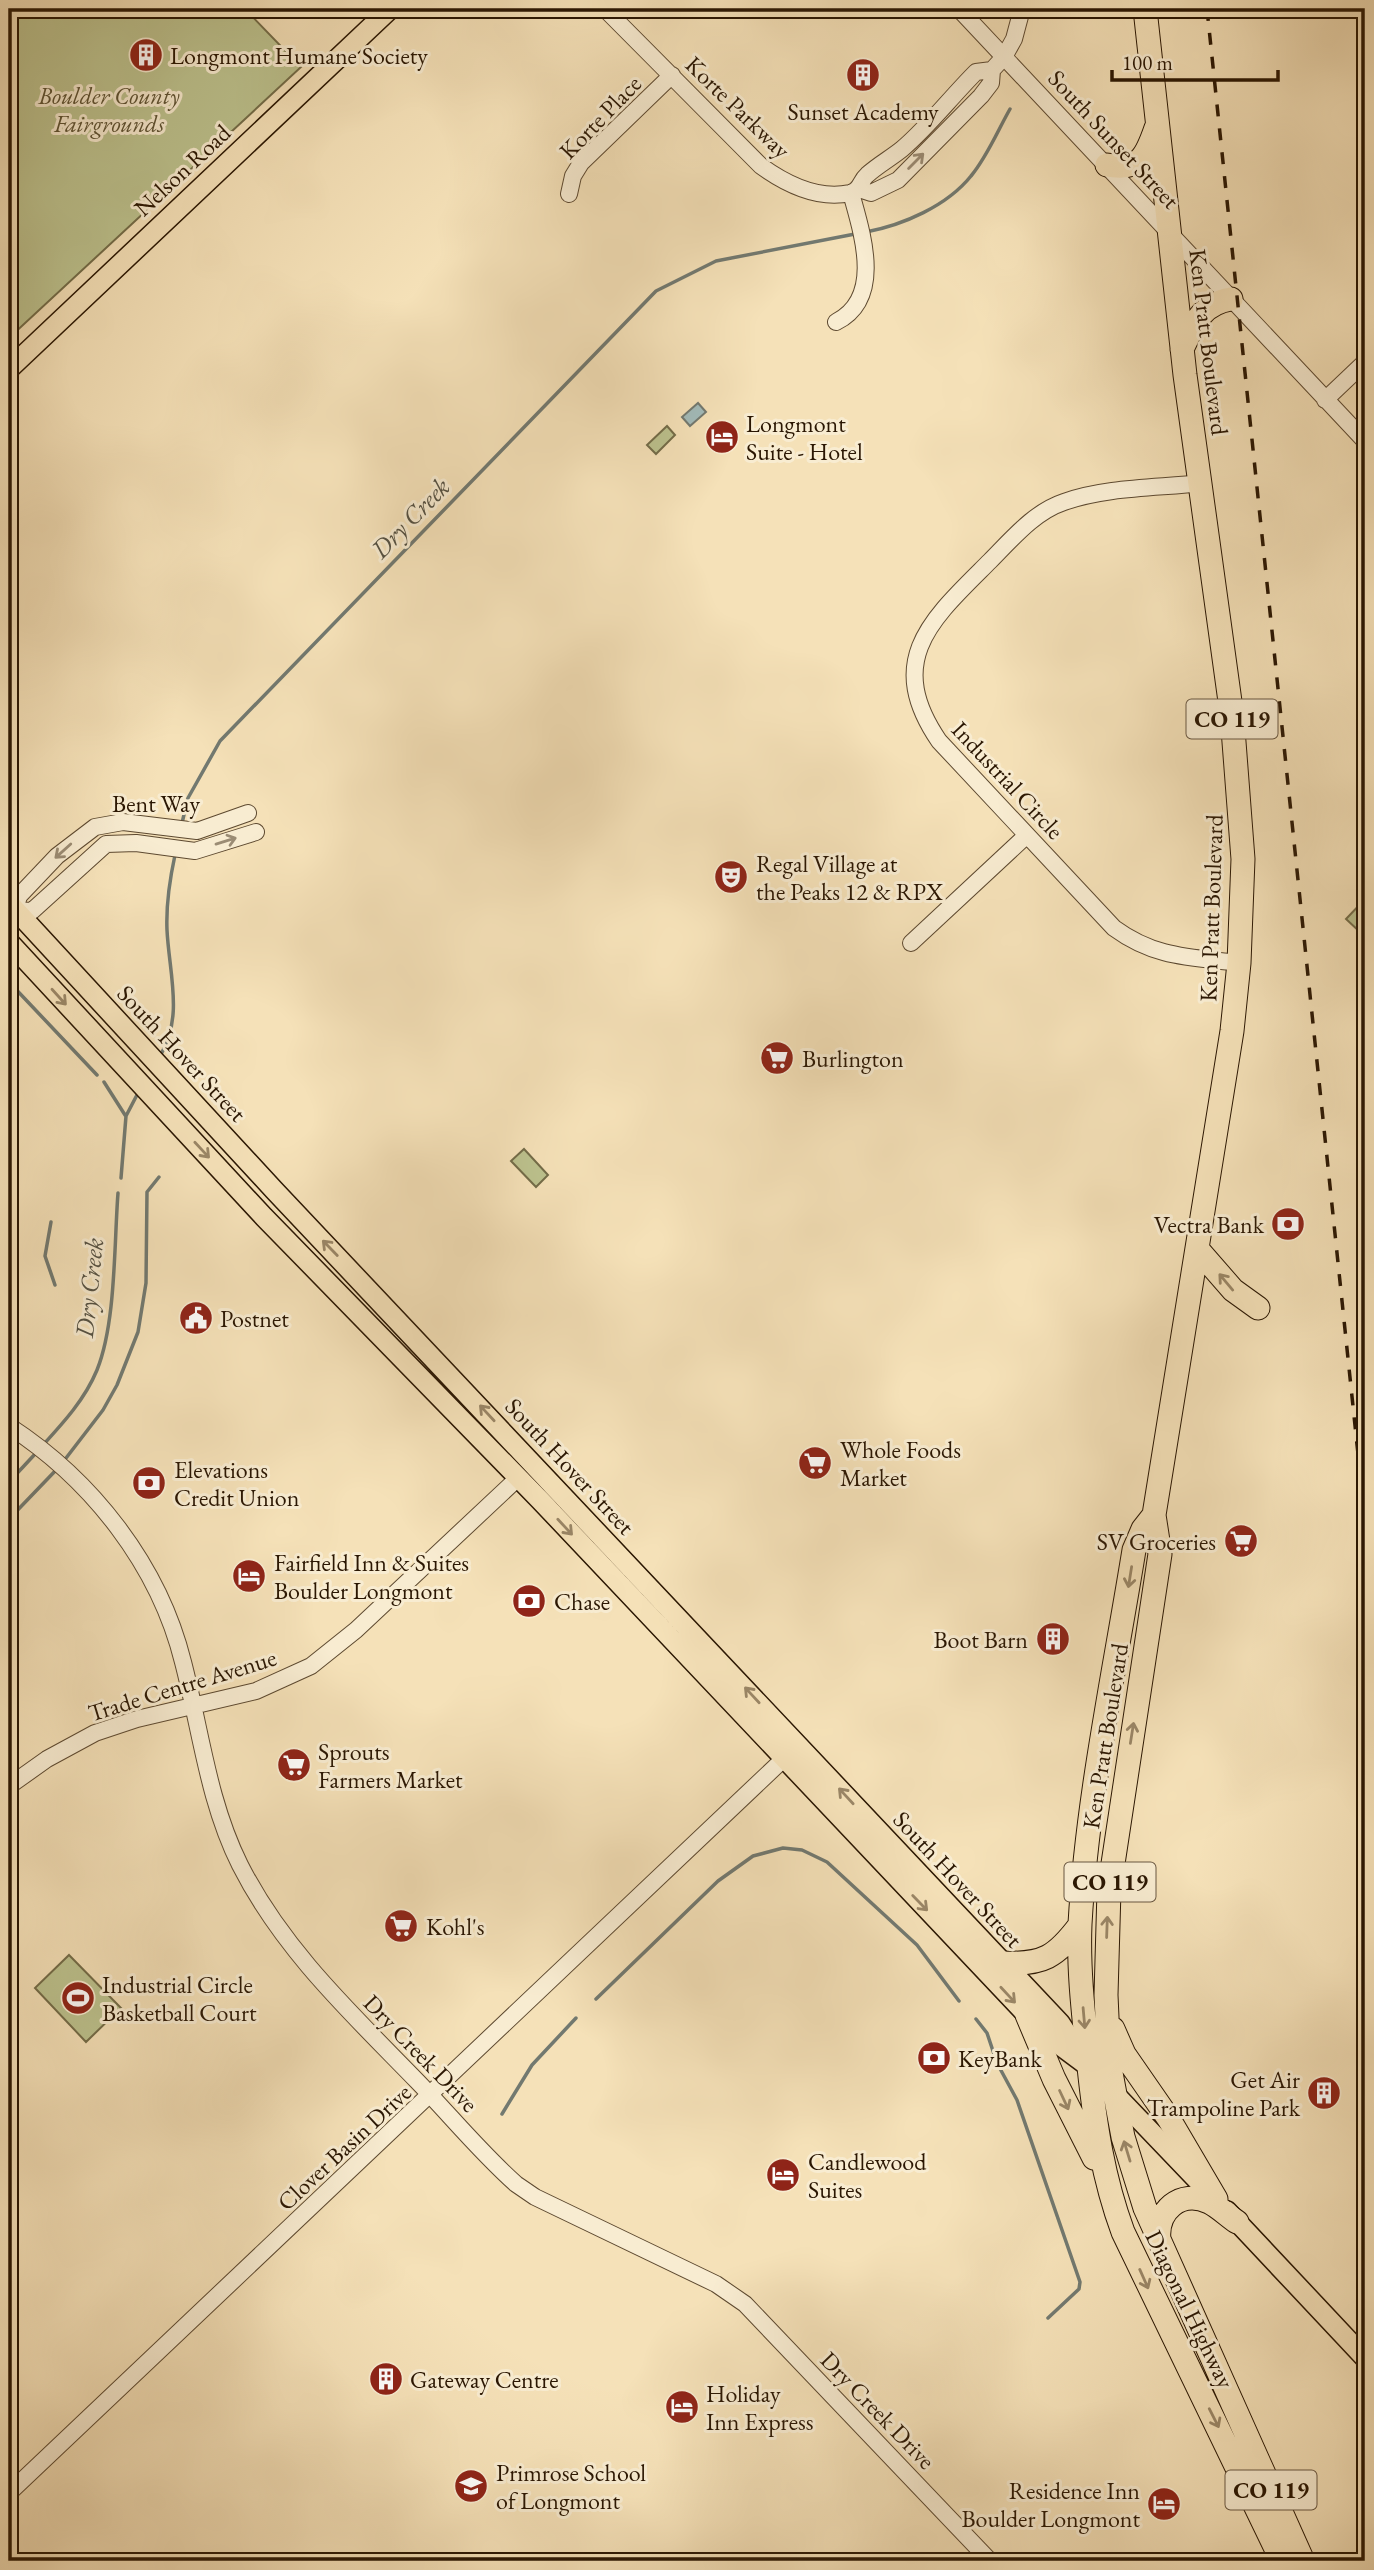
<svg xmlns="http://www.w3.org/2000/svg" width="1374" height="2570" font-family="'EB Garamond',serif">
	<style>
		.green { fill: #bcc28e; stroke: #736c48; stroke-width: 2 }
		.water { fill: #a2bbba; stroke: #727970; stroke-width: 2 }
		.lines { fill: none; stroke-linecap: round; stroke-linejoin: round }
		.stream { stroke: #727970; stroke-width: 3.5 }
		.minor-casing { stroke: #5d4930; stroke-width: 18 }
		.major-casing { stroke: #2a1602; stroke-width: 22 }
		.highway-casing { stroke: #2a1602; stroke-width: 25 }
		.minor { stroke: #f8ecd1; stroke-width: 16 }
		.major { stroke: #f5e1b8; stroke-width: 19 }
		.highway { stroke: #f5e1b8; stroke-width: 23 }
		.rail { stroke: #2a1602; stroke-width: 3.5; stroke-dasharray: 12 12; stroke-linecap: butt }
		.oneway { stroke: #9b8c74 }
		.oneway2 { stroke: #9a8666 }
		.labels { text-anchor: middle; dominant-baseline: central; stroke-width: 6; stroke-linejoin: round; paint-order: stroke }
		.shield { fill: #f8ecd1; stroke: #685640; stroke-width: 2 }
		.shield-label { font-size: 23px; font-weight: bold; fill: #2a1602 }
		.poi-label { font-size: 24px; fill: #2a1602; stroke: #f8ecd1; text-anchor: start }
		.park-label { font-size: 24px; font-style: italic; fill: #5d5233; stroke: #f8ecd1 }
		.street-label { font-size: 24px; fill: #2a1602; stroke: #f8ecd1 }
		.water-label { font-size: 26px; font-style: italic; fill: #545042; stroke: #f8ecd1 }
	</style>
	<rect width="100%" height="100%" fill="#f5e1b8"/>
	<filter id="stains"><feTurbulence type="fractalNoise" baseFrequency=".00286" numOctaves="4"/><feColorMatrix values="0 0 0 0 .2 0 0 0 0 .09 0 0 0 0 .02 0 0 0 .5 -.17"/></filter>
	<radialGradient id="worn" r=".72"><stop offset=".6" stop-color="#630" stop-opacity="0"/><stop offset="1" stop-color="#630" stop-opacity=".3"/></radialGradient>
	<path class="green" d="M9,9h236l56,58 -292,271z
		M667,426l8,9 -19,19 -9,-9z
		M1365,899v28l-5,5 -14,-13z
		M524,1149l24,26 -12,12 -25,-26z
		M69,1955l52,53 -35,34 -51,-54z"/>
	<path class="water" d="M698,403l8,9 -16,14 -8,-9z"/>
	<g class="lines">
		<path class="stream" d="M866,232c37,-7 81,-26 105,-56 16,-19 27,-46 39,-67
			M182,823l6,-25 32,-57 436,-450 60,-30 139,-27
			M9,982l88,93
			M160,1056c24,-39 9,-83 7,-126 -1,-24 3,-52 8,-75
			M104,1082l21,33
			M121,1178l5,-62 12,-23
			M51,1222l-6,34 10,29
			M43,1445c21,-23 42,-46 54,-75 19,-47 17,-125 21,-177
			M63,1462l40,-52 14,-25 21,-53 8,-49 1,-91 12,-15
			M9,1482l27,-29
			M9,1519l49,-51
			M596,1999l122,-118 35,-25 30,-8 19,2 25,12 90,83 42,56
			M976,2019l11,14 10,30 20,37 63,182 -1,7 -31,29
			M502,2114l30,-49 44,-47"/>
		<g class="minor-casing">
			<path id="minor" d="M605,9l156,157c25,18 57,34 89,27 11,-3 10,-12 17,-18 11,-10 24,-17 35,-26 26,-22 49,-52 74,-77l16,-2
				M959,9l406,432
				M859,189l12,4 27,-13 83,-84 10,-13 1,-13 12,-13 10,-18 8,-30
				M569,194l4,-18 8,-13 91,-88
				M836,322c48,-24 26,-89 15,-129
				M1325,400l40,-38
				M1202,483c-44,5 -96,4 -138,19 -30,10 -52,37 -74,59 -57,57 -107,98 -51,180l175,187c41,30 76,29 125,35
				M15,910l17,1 74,-67 30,-1 59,8 61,-19
				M9,916l6,-6 4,-14 38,-40 38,-29 28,-5 74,9 51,-18
				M911,943l116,-108
				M9,1426c83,54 150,139 174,236 18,69 25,139 57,203 43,85 112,149 177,216 33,34 63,71 99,103l19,13 181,87 29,20 245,257
				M9,1786l38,-27 48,-26 42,-14 119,-28 55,-25 45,-36 162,-152
				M9,2493l783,-742"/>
		</g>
		<g class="major-casing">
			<path id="major" d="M9,369l381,-360
				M9,903l265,287 786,833 20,31
				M9,942l255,275 276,283 506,535 43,32 112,117
				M1227,2211l138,147"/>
		</g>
		<g class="highway-casing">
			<path id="highway" d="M1145,9l40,366 47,341 11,143 -4,104 -7,68 -78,484 6,39 -51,336 -3,105 3,67 14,75 22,71 158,353
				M1107,165c33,6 39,-8 49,-37
				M1182,349c12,-25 19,-45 49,-50
				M1199,1251l34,39 25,18
				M1154,1515l-11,14 -9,21c-20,124 -47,249 -54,374 -2,47 4,95 9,143 6,57 14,111 34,165l159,329
				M1003,1963c40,2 53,-6 77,-38
				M1027,2015l27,64 40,79
				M1113,2029l11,25 45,65 47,80
				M1159,2240c-3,-29 21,-51 50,-38 10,5 19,14 28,20"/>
		</g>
		<use href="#minor" class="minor"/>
		<use href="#major" class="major"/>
		<use href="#highway" class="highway"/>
		<path class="rail" d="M1207,9l158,1512"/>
	</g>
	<defs><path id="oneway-shaft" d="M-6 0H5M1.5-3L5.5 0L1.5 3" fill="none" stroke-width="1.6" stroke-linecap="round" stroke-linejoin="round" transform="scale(1.75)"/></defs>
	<g class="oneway">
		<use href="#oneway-shaft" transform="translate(916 161) rotate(-45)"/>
		<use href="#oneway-shaft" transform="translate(226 841) rotate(-17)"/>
		<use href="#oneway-shaft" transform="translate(63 851) rotate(138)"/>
	</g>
	<g class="oneway2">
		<use href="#oneway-shaft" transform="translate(59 997) rotate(48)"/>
		<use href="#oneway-shaft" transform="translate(202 1150) rotate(47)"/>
		<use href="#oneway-shaft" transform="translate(330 1248) rotate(-134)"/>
		<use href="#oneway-shaft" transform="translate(1226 1282) rotate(-130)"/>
		<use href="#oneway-shaft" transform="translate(487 1413) rotate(-133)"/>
		<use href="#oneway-shaft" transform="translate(565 1527) rotate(47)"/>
		<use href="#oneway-shaft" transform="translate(1130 1577) rotate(99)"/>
		<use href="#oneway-shaft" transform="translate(752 1695) rotate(-133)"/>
		<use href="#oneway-shaft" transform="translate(1132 1733) rotate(-81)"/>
		<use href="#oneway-shaft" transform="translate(846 1796) rotate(-133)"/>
		<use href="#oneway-shaft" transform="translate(920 1903) rotate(46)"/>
		<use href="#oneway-shaft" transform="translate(1107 1927) rotate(-88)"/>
		<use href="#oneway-shaft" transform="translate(1008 1995) rotate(47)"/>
		<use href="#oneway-shaft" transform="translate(1084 2018) rotate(85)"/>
		<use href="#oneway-shaft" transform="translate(1064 2100) rotate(65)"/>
		<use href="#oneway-shaft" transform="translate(1127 2151) rotate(-107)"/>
		<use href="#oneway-shaft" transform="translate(1144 2279) rotate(66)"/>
		<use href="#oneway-shaft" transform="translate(1214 2418) rotate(63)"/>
	</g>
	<defs>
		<g id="building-disc" transform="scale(1.75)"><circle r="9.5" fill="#8f2418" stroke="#f8ecd1"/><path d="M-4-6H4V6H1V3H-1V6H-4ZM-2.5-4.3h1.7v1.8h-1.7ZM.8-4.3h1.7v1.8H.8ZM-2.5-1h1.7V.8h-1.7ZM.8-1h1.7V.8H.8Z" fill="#fff"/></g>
		<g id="hotel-disc" transform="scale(1.75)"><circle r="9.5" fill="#8f2418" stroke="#f8ecd1"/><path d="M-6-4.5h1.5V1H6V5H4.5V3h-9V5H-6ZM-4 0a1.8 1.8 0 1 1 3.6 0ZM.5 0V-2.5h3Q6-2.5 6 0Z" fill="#fff"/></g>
		<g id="theatre-disc" transform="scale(1.75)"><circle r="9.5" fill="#8f2418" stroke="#f8ecd1"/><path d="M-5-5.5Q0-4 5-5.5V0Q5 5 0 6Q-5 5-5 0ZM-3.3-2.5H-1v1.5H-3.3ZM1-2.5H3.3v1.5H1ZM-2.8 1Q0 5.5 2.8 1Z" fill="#fff"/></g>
		<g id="supermarket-disc" transform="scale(1.75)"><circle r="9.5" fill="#8f2418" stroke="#f8ecd1"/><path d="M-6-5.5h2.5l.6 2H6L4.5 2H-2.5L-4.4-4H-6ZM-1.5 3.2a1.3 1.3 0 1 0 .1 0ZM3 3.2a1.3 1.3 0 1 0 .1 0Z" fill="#fff"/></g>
		<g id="bank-disc" transform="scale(1.75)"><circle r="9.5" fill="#8f2418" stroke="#f8ecd1"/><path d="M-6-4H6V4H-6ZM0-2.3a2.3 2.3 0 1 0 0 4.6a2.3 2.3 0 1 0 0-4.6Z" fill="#fff"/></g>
		<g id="civic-disc" transform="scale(1.75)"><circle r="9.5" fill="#8f2418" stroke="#f8ecd1"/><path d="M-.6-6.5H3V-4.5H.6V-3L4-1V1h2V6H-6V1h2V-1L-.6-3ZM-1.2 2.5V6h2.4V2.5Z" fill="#fff"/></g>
		<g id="stadium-disc" transform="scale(1.75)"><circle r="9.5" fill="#8f2418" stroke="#f8ecd1"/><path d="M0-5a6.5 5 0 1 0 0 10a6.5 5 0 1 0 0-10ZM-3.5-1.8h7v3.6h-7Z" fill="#fff"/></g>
		<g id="school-disc" transform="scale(1.75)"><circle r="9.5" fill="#8f2418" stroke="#f8ecd1"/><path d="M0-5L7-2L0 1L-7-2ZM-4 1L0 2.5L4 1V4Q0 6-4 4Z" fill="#fff"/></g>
	</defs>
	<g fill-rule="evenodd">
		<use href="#building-disc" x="146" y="55"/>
		<use href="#building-disc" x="863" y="75"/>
		<use href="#hotel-disc" x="722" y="437"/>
		<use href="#theatre-disc" x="731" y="877"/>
		<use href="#supermarket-disc" x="777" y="1058"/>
		<use href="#bank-disc" x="1288" y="1224"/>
		<use href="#civic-disc" x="196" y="1318"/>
		<use href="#supermarket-disc" x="815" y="1463"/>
		<use href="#bank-disc" x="149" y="1483"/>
		<use href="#supermarket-disc" x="1241" y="1541"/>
		<use href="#hotel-disc" x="249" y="1576"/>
		<use href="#bank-disc" x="529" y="1601"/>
		<use href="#building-disc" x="1053" y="1639"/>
		<use href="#supermarket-disc" x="294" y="1765"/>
		<use href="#supermarket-disc" x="401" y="1926"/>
		<use href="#stadium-disc" x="78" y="1998"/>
		<use href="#bank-disc" x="934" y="2058"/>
		<use href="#building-disc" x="1324" y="2093"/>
		<use href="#hotel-disc" x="783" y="2175"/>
		<use href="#building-disc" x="386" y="2379"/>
		<use href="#hotel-disc" x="682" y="2407"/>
		<use href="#school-disc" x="471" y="2486"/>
		<use href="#hotel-disc" x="1164" y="2504"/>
	</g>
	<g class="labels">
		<g class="shield">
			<rect x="1186.5" y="699.5" width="91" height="39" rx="5"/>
			<rect x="1064.5" y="1862.5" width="91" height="39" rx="5"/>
			<rect x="1225.5" y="2470.5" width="91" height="39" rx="5"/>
		</g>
		<g class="shield-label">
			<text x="1232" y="719">CO 119</text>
			<text x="1110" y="1882">CO 119</text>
			<text x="1271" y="2490">CO 119</text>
		</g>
		<g class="poi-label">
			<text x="170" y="55">Longmont Humane Society</text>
			<text x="863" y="111" text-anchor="middle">Sunset Academy</text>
			<text x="746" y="423">Longmont<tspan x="746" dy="28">Suite - Hotel</tspan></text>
			<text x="756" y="863">Regal Village at<tspan x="756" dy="28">the Peaks 12 &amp; RPX</tspan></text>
			<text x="802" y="1058">Burlington</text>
			<text x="1264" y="1224" text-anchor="end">Vectra Bank</text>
			<text x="220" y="1318">Postnet</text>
			<text x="840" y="1449">Whole Foods<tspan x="840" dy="28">Market</tspan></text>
			<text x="174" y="1469">Elevations<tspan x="174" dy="28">Credit Union</tspan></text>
			<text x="1216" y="1541" text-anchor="end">SV Groceries</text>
			<text x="274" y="1562">Fairfield Inn &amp; Suites<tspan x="274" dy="28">Boulder Longmont</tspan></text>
			<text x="554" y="1601">Chase</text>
			<text x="1028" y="1639" text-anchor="end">Boot Barn</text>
			<text x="318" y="1751">Sprouts<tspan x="318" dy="28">Farmers Market</tspan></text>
			<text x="426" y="1926">Kohl's</text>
			<text x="102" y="1984">Industrial Circle<tspan x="102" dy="28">Basketball Court</tspan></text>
			<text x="958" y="2058">KeyBank</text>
			<text x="1300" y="2079" text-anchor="end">Get Air<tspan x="1300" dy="28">Trampoline Park</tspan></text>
			<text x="808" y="2161">Candlewood<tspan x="808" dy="28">Suites</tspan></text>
			<text x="410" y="2379">Gateway Centre</text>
			<text x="706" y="2393">Holiday<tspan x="706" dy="28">Inn Express</tspan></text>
			<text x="496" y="2472">Primrose School<tspan x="496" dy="28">of Longmont</tspan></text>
			<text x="1140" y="2490" text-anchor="end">Residence Inn<tspan x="1140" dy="28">Boulder Longmont</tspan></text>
		</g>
		<g class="park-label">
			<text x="109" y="95">Boulder County<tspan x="109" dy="28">Fairgrounds</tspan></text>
		</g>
		<g class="street-label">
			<text transform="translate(738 107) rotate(44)">Korte Parkway</text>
			<text transform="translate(600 117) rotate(-46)">Korte Place</text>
			<text transform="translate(1114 139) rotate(47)">South Sunset Street</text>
			<text transform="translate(182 170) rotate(-43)">Nelson Road</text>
			<text transform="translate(1209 342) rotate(83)">Ken Pratt Boulevard</text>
			<text transform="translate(1008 780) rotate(47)">Industrial Circle</text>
			<text x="156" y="803">Bent Way</text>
			<text transform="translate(1211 908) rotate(-88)">Ken Pratt Boulevard</text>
			<text transform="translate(182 1053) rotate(47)">South Hover Street</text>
			<text transform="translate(570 1466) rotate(47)">South Hover Street</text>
			<text transform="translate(182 1685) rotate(-17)">Trade Centre Avenue</text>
			<text transform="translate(1105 1736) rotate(-81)">Ken Pratt Boulevard</text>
			<text transform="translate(958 1879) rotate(47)">South Hover Street</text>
			<text transform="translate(421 2053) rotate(46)">Dry Creek Drive</text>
			<text transform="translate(344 2147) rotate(-43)">Clover Basin Drive</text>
			<text transform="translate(1190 2309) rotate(64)">Diagonal Highway</text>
			<text transform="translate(878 2410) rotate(46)">Dry Creek Drive</text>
		</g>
		<g class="water-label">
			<text transform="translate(410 518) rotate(-46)">Dry Creek</text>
			<text transform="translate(89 1288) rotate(-84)">Dry Creek</text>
		</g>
	</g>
	<rect width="1374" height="2570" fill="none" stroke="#f5e1b8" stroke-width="35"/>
	<rect x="10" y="10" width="1353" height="2549" fill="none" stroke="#2a1602" stroke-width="3.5"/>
	<rect x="18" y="18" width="1339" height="2535" fill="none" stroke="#2a1602" stroke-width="2"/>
	<path d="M1112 70v10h166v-10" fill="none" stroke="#2a1602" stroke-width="3.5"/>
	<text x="1122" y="70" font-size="21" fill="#2a1602" stroke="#f8ecd1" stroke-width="5" paint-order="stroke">100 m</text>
	<rect width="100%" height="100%" filter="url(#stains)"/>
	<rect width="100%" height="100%" fill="url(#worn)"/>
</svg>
